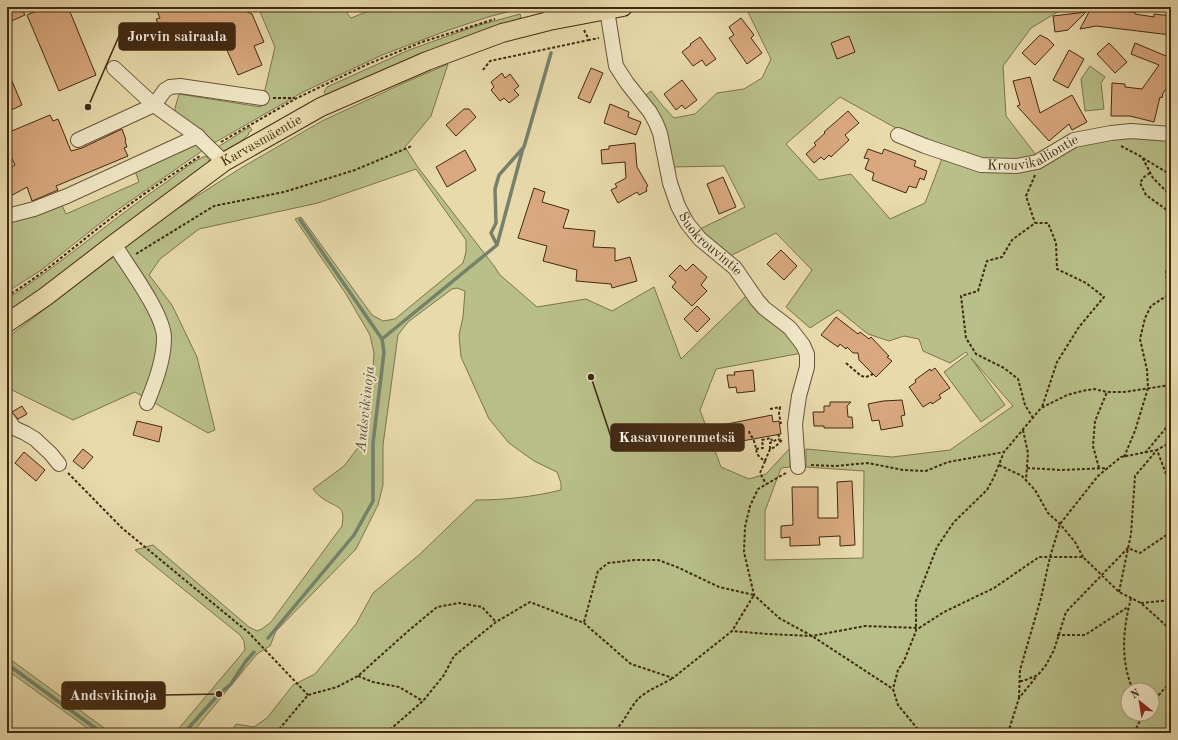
<svg xmlns="http://www.w3.org/2000/svg" width="1178" height="740" font-family="'Old Standard TT',serif">
	<style>
		.green { fill: #b8bf88; stroke: #7c744e; fill-rule: evenodd }
		.lines { fill: none; stroke-linecap: round; stroke-linejoin: round }
		.stream { stroke: #75816d; stroke-width: 3.5 }
		.building { fill: #d9a87e; stroke: #412913 }
		.minor-casing { stroke: #6b5539; stroke-width: 16 }
		.major-casing { stroke: #412913; stroke-width: 20 }
		.path { stroke: #412913; stroke-width: 2; stroke-dasharray: 3 2; stroke-linecap: butt }
		.minor { stroke: #f0e7c8; stroke-width: 14 }
		.major { stroke: #e8daab; stroke-width: 18 }
		.labels { text-anchor: middle; dominant-baseline: central; stroke-width: 4; stroke-linejoin: round; paint-order: stroke }
		.street-label { font-size: 14px; fill: #412913; stroke: #f0e7c8 }
		.water-label { font-size: 15px; font-style: italic; fill: #564e38; stroke: #f0e7c8 }
		.leader { fill: none; stroke: #412913; stroke-width: 1.5 }
		.callout-dot { fill: #412913; stroke: #f0e7c8; stroke-width: 1.5 }
		.callout { fill: #412913; stroke: #412913; stroke-width: 1.5 }
		.callout-label { font-size: 15px; text-anchor: middle; font-weight: bold; fill: #fff }
	</style>
	<rect width="100%" height="100%" fill="#e8daab"/>
	<filter id="stains"><feTurbulence type="fractalNoise" baseFrequency=".005" numOctaves="4"/><feColorMatrix values="0 0 0 0 .2 0 0 0 0 .09 0 0 0 0 .02 0 0 0 .5 -.17"/></filter>
	<radialGradient id="worn" r=".72"><stop offset=".6" stop-color="#630" stop-opacity="0"/><stop offset="1" stop-color="#630" stop-opacity=".3"/></radialGradient>
	<path class="green" d="M258,7h84l9,11 28,-11h147l-38,10 -42,14 -64,24 -79,37 -87,50h-4l-37,-24v-10l4,-14 82,13 14,-60z
		M1069,7l-5,1 -33,20 -28,38 3,50 30,39v4l-21,5 -36,-4 -76,-28 -63,-35 -54,47 33,36 32,-6 39,45 35,-16 18,-47 31,12 33,3 23,-3 44,-21 20,-6 34,-4 43,1v595h-941l6,-9 18,3 13,-9 26,-33 22,-11 41,-50 17,-31 46,-38 57,-55c29,0 56,-3 85,-10v-7l-4,-11 -23,-11 -25,-18 -20,-24 -28,-62 -2,-22 4,-18 2,-26 -8,-3 -5,1 -44,33 -10,13 -15,110v40l-5,20 -22,44 -80,82 -6,15 -13,8 -56,68 -8,11h-18l70,-83 -1,-9 -4,-6 -105,-85 18,-5 96,82 8,4 5,-2 9,-7 71,-96c3,-20 -2,-17 -17,-26 -5,-3 -9,-7 -12,-11l31,-23 16,-21 11,-47 3,-45 -4,-18 -24,-41 -51,-75 6,-2 71,98 11,6 12,-2 68,-56 3,-11v-12l-50,-71 -98,34 -119,26 -39,30 -11,16 23,30 25,52 18,73 -7,3 -73,-41 -62,28 -63,-31 -3,-12v-39l162,-124 72,-46 81,-47 84,-39 42,-18 -17,52 -26,31 12,19 77,100 6,9 37,32 49,-8 26,12 42,-24 27,72 65,-63 17,16 19,13 12,13 8,15 -86,16 -16,41 21,57 28,12 17,-5 24,-26v19l-9,1 -16,43v49l98,-2 1,-87 -58,-4v-18l86,8 58,-7 63,-44 -42,-48 34,47 -24,17 -37,-50 24,-18 -2,-2 -16,11 -27,-12 -4,-12 -15,-3 -15,5 -21,-7 -30,-24 -28,18 -24,-21 26,-37 -36,-37 -46,23 -18,-14 -12,-13 45,-22 -21,-41 -53,1 -6,-36 -19,-36 5,-4 11,14 12,13 21,-4 22,-21 27,-4 18,-11 9,-19 -25,-51zM1128,690h24v24h-24z
		M520,14l1,3 -3,3 -191,77 -3,-5 3,-5 82,-37 67,-24z
		M1090,66l15,11 -4,6 3,26 -19,2 -4,-32z
		M250,127l2,3 -4,3 1,1 -16,15 -4,2 -7,1 -6,-4z
		M191,142l11,5v4l-89,62 -73,58 -33,21v-72l54,-17 5,11 73,-32 -4,-11z
		M206,156l3,4 -1,3 -5,5 -37,26 -159,121v-16c56,-36 106,-81 161,-118 9,-7 28,-22 38,-25z
		M7,657l104,76h-17l-87,-63z"/>
	<g class="lines">
		<path class="stream" d="M497,245l26,-97
			M382,339l115,-94 -6,-12 5,-10 -1,-34 4,-14 25,-28 27,-94
			M268,638l86,-103 19,-34v-58l11,-91 -2,-13 -82,-119
			M7,664l95,69
			M184,733l35,-39 12,-10 15,-23 8,-9"/>
	</g>
	<path class="building" d="M7,7h14l4,8 -18,8z
		M46,7h22l28,68 -37,16 -32,-76z
		M167,7h69l16,7 12,28 -10,4 8,19 -24,10 -16,-36 -38,-16 5,13 -22,9 -11,-26 4,-1 -3,-7z
		M1090,10l45,2v2l19,3v-3l17,2v19l-75,-9 -16,3z
		M1086,12l-18,18 -13,2 -2,-16z
		M741,18l13,17 -3,3 11,15 -15,11 -18,-26 5,-3 -5,-8z
		M1040,35l8,4 6,6 -19,20 -13,-12z
		M849,36l6,16 -18,7 -6,-16z
		M700,37l16,22 -10,7 -4,-6 -9,6 -11,-14 9,-7 -1,-1z
		M1109,43l18,19 -12,11 -18,-19z
		M1135,43l31,13 5,-7v29l-4,6 2,1 -6,8 -1,5 -2,-1 -6,25 -24,-6h-19l1,-33 13,1v3l17,2 17,-24 -28,-11z
		M1069,50l15,9 -16,29 -15,-8z
		M591,68l12,5 -13,30 -12,-5z
		M7,69l15,36 -15,7z
		M502,73l3,5 5,-4 9,12 -5,4 5,5 -10,8 -5,-5 -4,3 -9,-11 3,-3 -3,-5z
		M1030,77l10,36 32,-18 15,27 -15,8 -3,-6 -20,17 -32,-35 3,-1 -7,-24z
		M682,80l15,20 -12,9 -3,-4 -6,5 -12,-16z
		M610,104l19,8 -1,5 13,5 -5,13 -32,-12z
		M464,109h5l7,8 -20,19 -10,-11z
		M848,111l11,12 -14,12 4,5 -18,17 -2,-2 -5,5 -3,-3 -7,6 -8,-9 10,-9 -2,-2 11,-10 -1,-1z
		M50,115l3,6 5,-2 13,32 11,-3 40,-19 4,11 -1,1 2,6 -3,1 4,8 -72,30 2,4 -26,11 -5,-14 -20,11v-28l8,-5 -8,-17v-15z
		M635,143l2,24 11,19 -2,2 1,3 -8,4 -2,-3 -19,11 -7,-13 6,-3 -2,-3 11,-6 -1,-16 -23,2 -1,-14 8,-1v-3z
		M868,149l14,5 2,-5 32,12 -2,5 13,5 -3,9 -4,-2 -4,10 -7,-2 -3,7 -34,-13 2,-7 -9,-4 4,-10 -5,-1z
		M465,150l11,20 -29,17 -11,-20z
		M723,177l13,30 -17,7 -12,-30z
		M534,188l11,4 -3,10 27,8 -6,18 32,3 -2,16 22,1v13l15,-4 7,24 -25,7 -1,-4 -35,-3 1,-11 -34,-9 4,-15 -29,-8z
		M781,250l16,16 -13,14 -17,-16z
		M693,264l14,13 -6,8 6,6 -15,15 -20,-19 4,-5 -7,-6 11,-11 6,6z
		M697,306l13,13 -13,13 -13,-13z
		M836,317l22,17 2,-2 9,7 2,-2 18,19 -2,1 5,4 -16,16 -17,-17 -1,-7h-5l-6,-6 -1,2 -6,-5 -2,3 -17,-12z
		M935,368l15,20 -11,7 2,3 -9,6 -1,-2 -8,5 -14,-20 7,-5 -1,-2 15,-11 1,2z
		M753,370l2,21 -18,2 -1,-6 -7,1 -2,-13h8l-1,-3z
		M902,400l3,15 -4,1 2,10 -22,4 -2,-10 -7,1 -4,-17 15,-3z
		M830,402h21l-4,4 1,11h4l1,11h-29v-2h-10l-1,-14h11v-6h6z
		M22,406l5,8 -9,5 -6,-7z
		M772,415l1,7 6,-1 2,13 -39,7v1l-15,4 -5,-21z
		M137,421l25,6 -3,15 -26,-7z
		M83,449l10,8 -10,12 -10,-8z
		M24,452l21,18 -9,11 -21,-18z
		M852,481l3,64 -15,1v-10l-21,1 1,8 -30,1v-9l-9,1v-12l12,-1 -1,-38h26v31h20l-1,-36z"/>
	<g class="lines">
		<g class="minor-casing">
			<g id="minor">
				<path id="s1" d="M607,10l9,56 11,17 23,29 6,11 4,10 10,50 8,23 9,17 13,16 35,29 22,32 7,8 26,20 13,17 4,9v13l-8,29 -4,28 3,43"/>
				<path d="M549,21l3,-14"/>
				<path d="M114,68l40,37 42,30 28,27"/>
				<path id="s2" d="M898,135l27,11 56,19 36,1 20,-4 37,-22 37,-7 20,-2 40,3"/>
				<path d="M78,140l76,-35 11,-15 5,-3 10,-1 82,12"/>
				<path d="M7,216l27,-7 33,-13 131,-60"/>
				<path d="M114,244c13,21 50,70 50,94 0,22 -9,45 -17,65"/>
				<path d="M7,418l7,10 11,5 10,6 16,15 8,10"/>
			</g>
		</g>
		<g class="major-casing">
			<g id="major">
				<path id="s3" d="M7,323l38,-26 69,-53 110,-82 97,-55 106,-46 75,-28 47,-12 74,-14"/>
			</g>
		</g>
		<path class="path" d="M584,30l5,10 10,-2
			M483,70l7,-9 99,-21
			M273,98h22
			M221,142l76,-44 71,-34 54,-22 73,-23
			M1121,146l21,11 11,21 18,18
			M1143,158l28,17
			M1150,173l-6,4 -4,6 6,12 25,18
			M1035,175l-9,21 9,27
			M1171,223c-3,6 -3,10 0,16
			M136,254l78,-48 70,-14 71,-22 57,-24
			M1166,270l5,2
			M7,296c37,-22 69,-51 103,-77 29,-22 60,-43 90,-63
			M846,363l15,13 5,1 7,-3
			M770,409l10,-2 -1,7 2,10
			M1033,418l-8,-13 -7,-26 -14,-11 -28,-14 -10,-16 -5,-42 17,-5 9,-30 15,-4 10,-17 23,-17h13l8,20 1,26 29,14 18,14 -25,30 -22,35 -15,45
			M1023,430l5,23 -2,27
			M749,431c1,5 4,6 5,10 4,11 0,13 11,20l-5,12 6,11
			M778,434l2,5
			M756,449l7,-1 -1,-8 9,-2 1,3
			M770,449v-6l8,-4 3,2
			M1145,453l26,-31
			M1124,457l11,-26 13,-43 -1,-18 -7,-31 5,-21 6,-12 17,-11 -2,-25 5,-13
			M765,461l5,-12 5,-2 7,-7
			M811,465l24,1 33,-3 35,7 23,1 22,-9 56,-10
			M999,465l23,11 13,14 13,23 12,11 15,18 8,15
			M1027,468l35,2 46,-2
			M1099,468l-6,-22 2,-25 12,-29
			M68,473l54,55 127,105 59,62
			M786,473l-28,16 -8,17 -5,21 -1,25 10,43 25,23 33,18 81,53
			M1119,592l12,-58 4,-58 22,-26 14,-8
			M1131,598c-8,31 -11,62 2,92
			M1141,603l30,-3
			M584,622l14,-51 10,-8 27,-3h23l19,7 42,20 35,8 -22,36
			M919,628l25,-16 50,-24 45,-31h44l36,35 22,11 30,27
			M1057,635h28l43,-28
			M358,676l15,6 26,5 24,14
			M1020,681h3l15,-6 8,-10 8,-15 12,-38 62,-64 12,5 31,-21
			M1019,698l1,-28 21,-72 9,-41 10,-33 38,-48 23,-19 36,-7 14,37
			M1152,703l19,-22
			M276,733l32,-38 29,-8 21,-11 49,-44 30,-25 22,-4 23,4 14,15
			M386,733l37,-32 21,-26 10,-19 42,-34 34,-20 54,21 47,41 42,14 59,-47 36,3 44,2 53,-10 55,2
			M611,733c12,-7 17,-23 27,-34 8,-8 25,-15 35,-21
			M921,733l-23,-28 -5,-16 5,-19 6,-9 12,-30v-30l21,-54 17,-25 33,-32 7,-13 10,-25 37,-44 26,-13 15,-4 12,-2 13,3h17l47,-7
			M1008,733l11,-35 18,-22
			M1134,733l9,-19"/>
		<use href="#minor" class="minor"/>
		<use href="#major" class="major"/>
	</g>
	<g class="labels">
		<g class="street-label">
			<text stroke="none"><textPath href="#s3" startOffset="313">Karvasmäentie</textPath></text>
			<text stroke="none"><textPath href="#s2" startOffset="143">Krouvikalliontie</textPath></text>
			<text stroke="none"><textPath href="#s1" startOffset="263">Suokrouvintie</textPath></text>
		</g>
		<g class="water-label">
			<text transform="translate(366 409) rotate(-84)">Andsvikinoja</text>
		</g>
	</g>
	<path class="leader" d="M88 107L119 36M591 377L611 437M219 694L165 695"/>
	<g class="callout-dot">
		<circle cx="88" cy="107" r="4"/>
		<circle cx="591" cy="377" r="4"/>
		<circle cx="219" cy="694" r="4"/>
	</g>
	<g class="callout">
		<rect x="119" y="23" width="116" height="27" rx="4"/>
		<rect x="611" y="424" width="133" height="27" rx="4"/>
		<rect x="62" y="682" width="103" height="27" rx="4"/>
	</g>
	<g class="callout-label">
		<text x="177" y="41">Jorvin sairaala</text>
		<text x="677" y="442">Kasavuorenmetsä</text>
		<text x="113" y="700">Andsvikinoja</text>
	</g>
	<rect width="1178" height="740" fill="none" stroke="#e8daab" stroke-width="24"/>
	<rect x="8" y="8" width="1162" height="724" fill="none" stroke="#412913" stroke-width="2"/>
	<rect x="12" y="12" width="1154" height="716" fill="none" stroke="#412913"/>
	<g transform="translate(1140 702) rotate(330)"><circle r="19" fill="#f0e7c8" stroke="#aa9b80"/>
	<path d="M0-3L7 15L0 10L-7 15Z" fill="#8f2418"/>
	<text y="-6" font-size="11" font-weight="bold" text-anchor="middle" fill="#412913">N</text>
	</g>
	<rect width="100%" height="100%" filter="url(#stains)"/>
	<rect width="100%" height="100%" fill="url(#worn)"/>
</svg>
